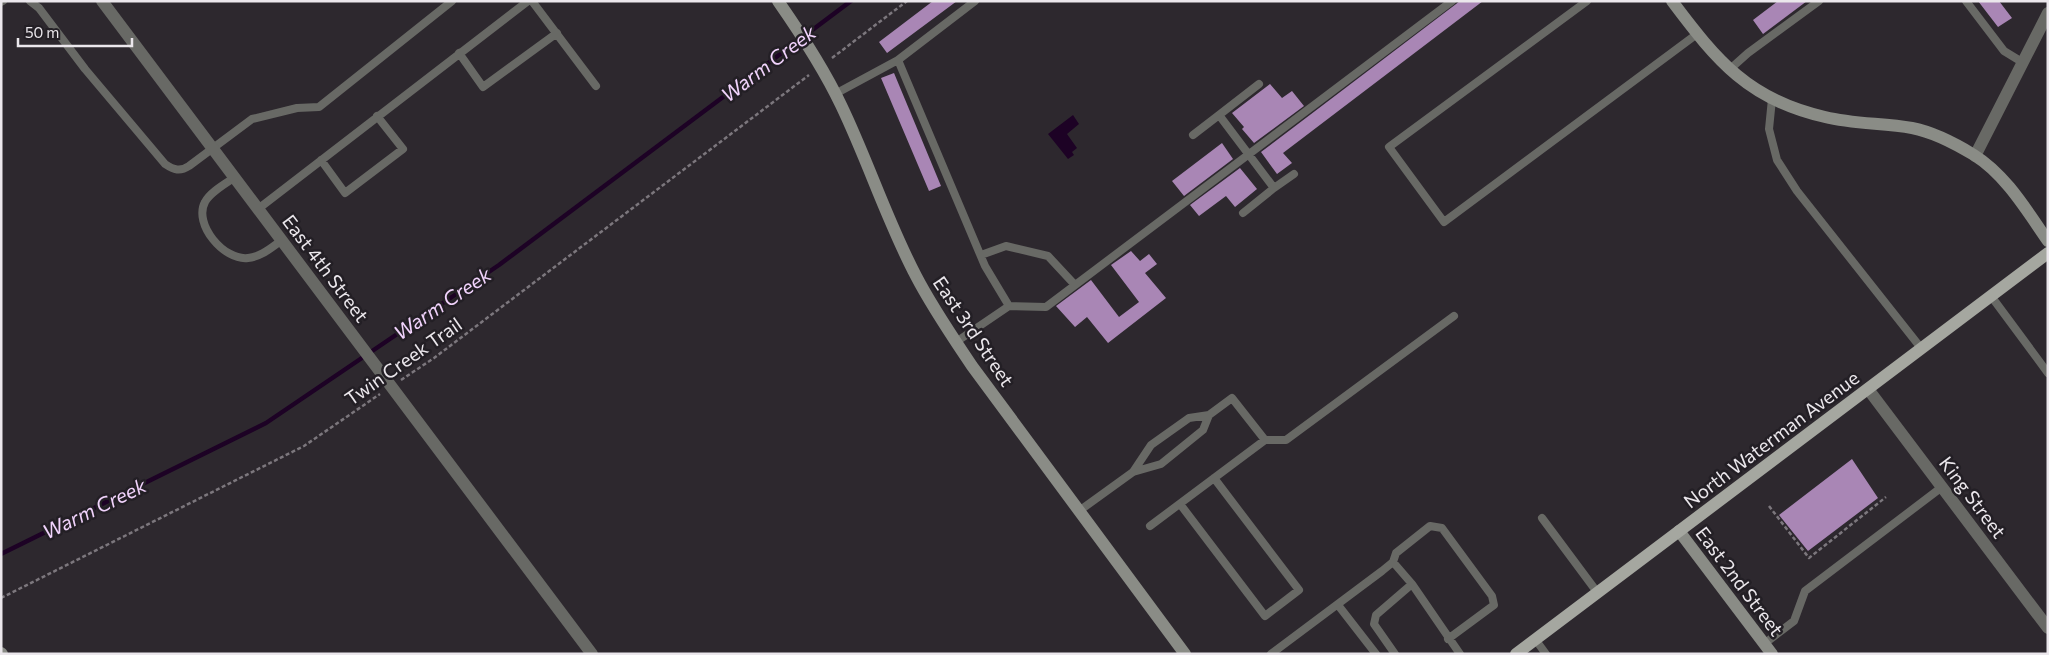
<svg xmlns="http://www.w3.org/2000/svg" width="2049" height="655" font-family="Commissioner,sans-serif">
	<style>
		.water { fill: #1d0225 }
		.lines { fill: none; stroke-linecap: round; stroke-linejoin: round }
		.stream { stroke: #1d0225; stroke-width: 4.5 }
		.building { fill: #a986b5 }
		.path { stroke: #7c777d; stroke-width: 2.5; stroke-dasharray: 4 2.5; stroke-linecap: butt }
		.lane { stroke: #686965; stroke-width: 8 }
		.street { stroke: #686965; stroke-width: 12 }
		.secondary { stroke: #8a8c86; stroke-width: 12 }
		.primary { stroke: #a5a7a0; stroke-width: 12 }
		.labels { text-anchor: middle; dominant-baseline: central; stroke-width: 5; stroke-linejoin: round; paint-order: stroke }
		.street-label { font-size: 19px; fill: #ebe7ec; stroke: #231f25 }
		.water-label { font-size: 20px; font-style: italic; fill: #f1d3fc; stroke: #231f25 }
	</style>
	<rect width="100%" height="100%" fill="#2d282e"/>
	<path class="water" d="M1073,115l6,9 -12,10 10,14 -5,4 2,3 -6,4 -20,-25z"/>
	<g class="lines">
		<path class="stream" d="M1,554l265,-131 233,-158 352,-264"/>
	</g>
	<path class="building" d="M933,1h24l-70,52 -8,-11z
		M1460,1h23l-200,152 9,10 -15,11 -16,-22z
		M1778,1h29l-44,33 -10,-14z
		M1978,1h21l13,17 -14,9z
		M894,73l47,113 -12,5 -48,-113z
		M1270,84l12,14 10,-7 12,15 -50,37 -12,-14 2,-2 -12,-14z
		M1222,143l11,16 -49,37 -12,-15z
		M1240,168l17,21 -22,18 -9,-11 -27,20 -9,-11z
		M1131,251l9,10 9,-7 8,10 -12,9 21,25 -58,45 -21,-26 -12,10 -19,-21 35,-26 28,37 20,-15 -28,-37z
		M1852,459l26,39 -70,53 -29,-36z"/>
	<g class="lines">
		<path class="path" d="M832,58l75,-57
			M401,380l33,-22 375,-283
			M1769,506l40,52 77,-61
			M1,598l303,-152 76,-52"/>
		<path class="lane" d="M30,1l9,7 46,61 80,95c9,6 15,8 24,2l63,-47 45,-11 22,-1 133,-106
			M532,1l64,85
			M975,1l-77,59 87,206 24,40
			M1587,1l-198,146 55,75 253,-188
			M1966,1l38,50 18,11
			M1,2l2,-1
			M459,53l24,34 74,-54
			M1729,70l19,-17 71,-52
			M835,94l63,-34
			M1772,99l-3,30 8,31 20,31 124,157
			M1193,135l26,-20
			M321,160l24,33 58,-44 -26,-33
			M235,177c-10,7 -25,15 -30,25 -12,22 19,59 43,56 13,-1 24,-11 34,-18
			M1274,188l20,-14
			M258,209l270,-208
			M1243,213l31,-25 -55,-73 40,-31
			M981,255l25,-9 42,10 27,29
			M1991,296l57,77
			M956,342l53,-36 37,1 406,-306
			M1265,440h21l168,-124
			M1133,472l18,-27 38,-27 20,-3 23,-17 33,42 -115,86
			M1180,504l85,112 34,-26 -85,-112
			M1079,511l54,-39 28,-8 42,-34 6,-15
			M1542,518l55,74
			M1393,562l19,22 48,70
			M1338,605l38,49
			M1535,639l11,15
			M1764,644l30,-23 11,-30 137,-104
			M1271,654l111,-83 11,-9 3,-9 34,-27 12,2 50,68 2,9 -46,34
			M1395,654l-21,-30 2,-9 36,-31"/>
		<path class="street" d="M102,1l490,653
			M1975,156l73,-143
			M1868,389l180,239"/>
		<path class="secondary" d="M778,1c23,33 46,68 63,104 27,56 46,116 75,171 16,31 36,60 56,90l213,288
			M1672,1c45,60 77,99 153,116 28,7 58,6 87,11 21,4 44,16 62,27 32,20 53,56 74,86
			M1679,531l93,123
			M1,653l1,1"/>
		<path class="primary" d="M1516,654l532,-401"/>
	</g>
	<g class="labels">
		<g class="street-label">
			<text transform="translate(326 268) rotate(53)">East 4th Street</text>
			<text transform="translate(974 331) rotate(56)">East 3rd Street</text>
			<text transform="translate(403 361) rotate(-35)">Twin Creek Trail</text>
			<text transform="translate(1771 439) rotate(-37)">North Waterman Avenue</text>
			<text transform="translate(1973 497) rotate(53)">King Street</text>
			<text transform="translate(1740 581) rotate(53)">East 2nd Street</text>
		</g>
		<g class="water-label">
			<text transform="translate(768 63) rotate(-37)">Warm Creek</text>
			<text transform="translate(442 303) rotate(-34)">Warm Creek</text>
			<text transform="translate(94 508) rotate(-26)">Warm Creek</text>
		</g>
	</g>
	<rect width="2049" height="655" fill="none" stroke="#ebe7ec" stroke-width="5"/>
	<path d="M18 38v8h114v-8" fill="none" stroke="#ebe7ec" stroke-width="2.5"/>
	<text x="25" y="38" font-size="15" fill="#ebe7ec" stroke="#231f25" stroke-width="4" paint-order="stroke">50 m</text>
</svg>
